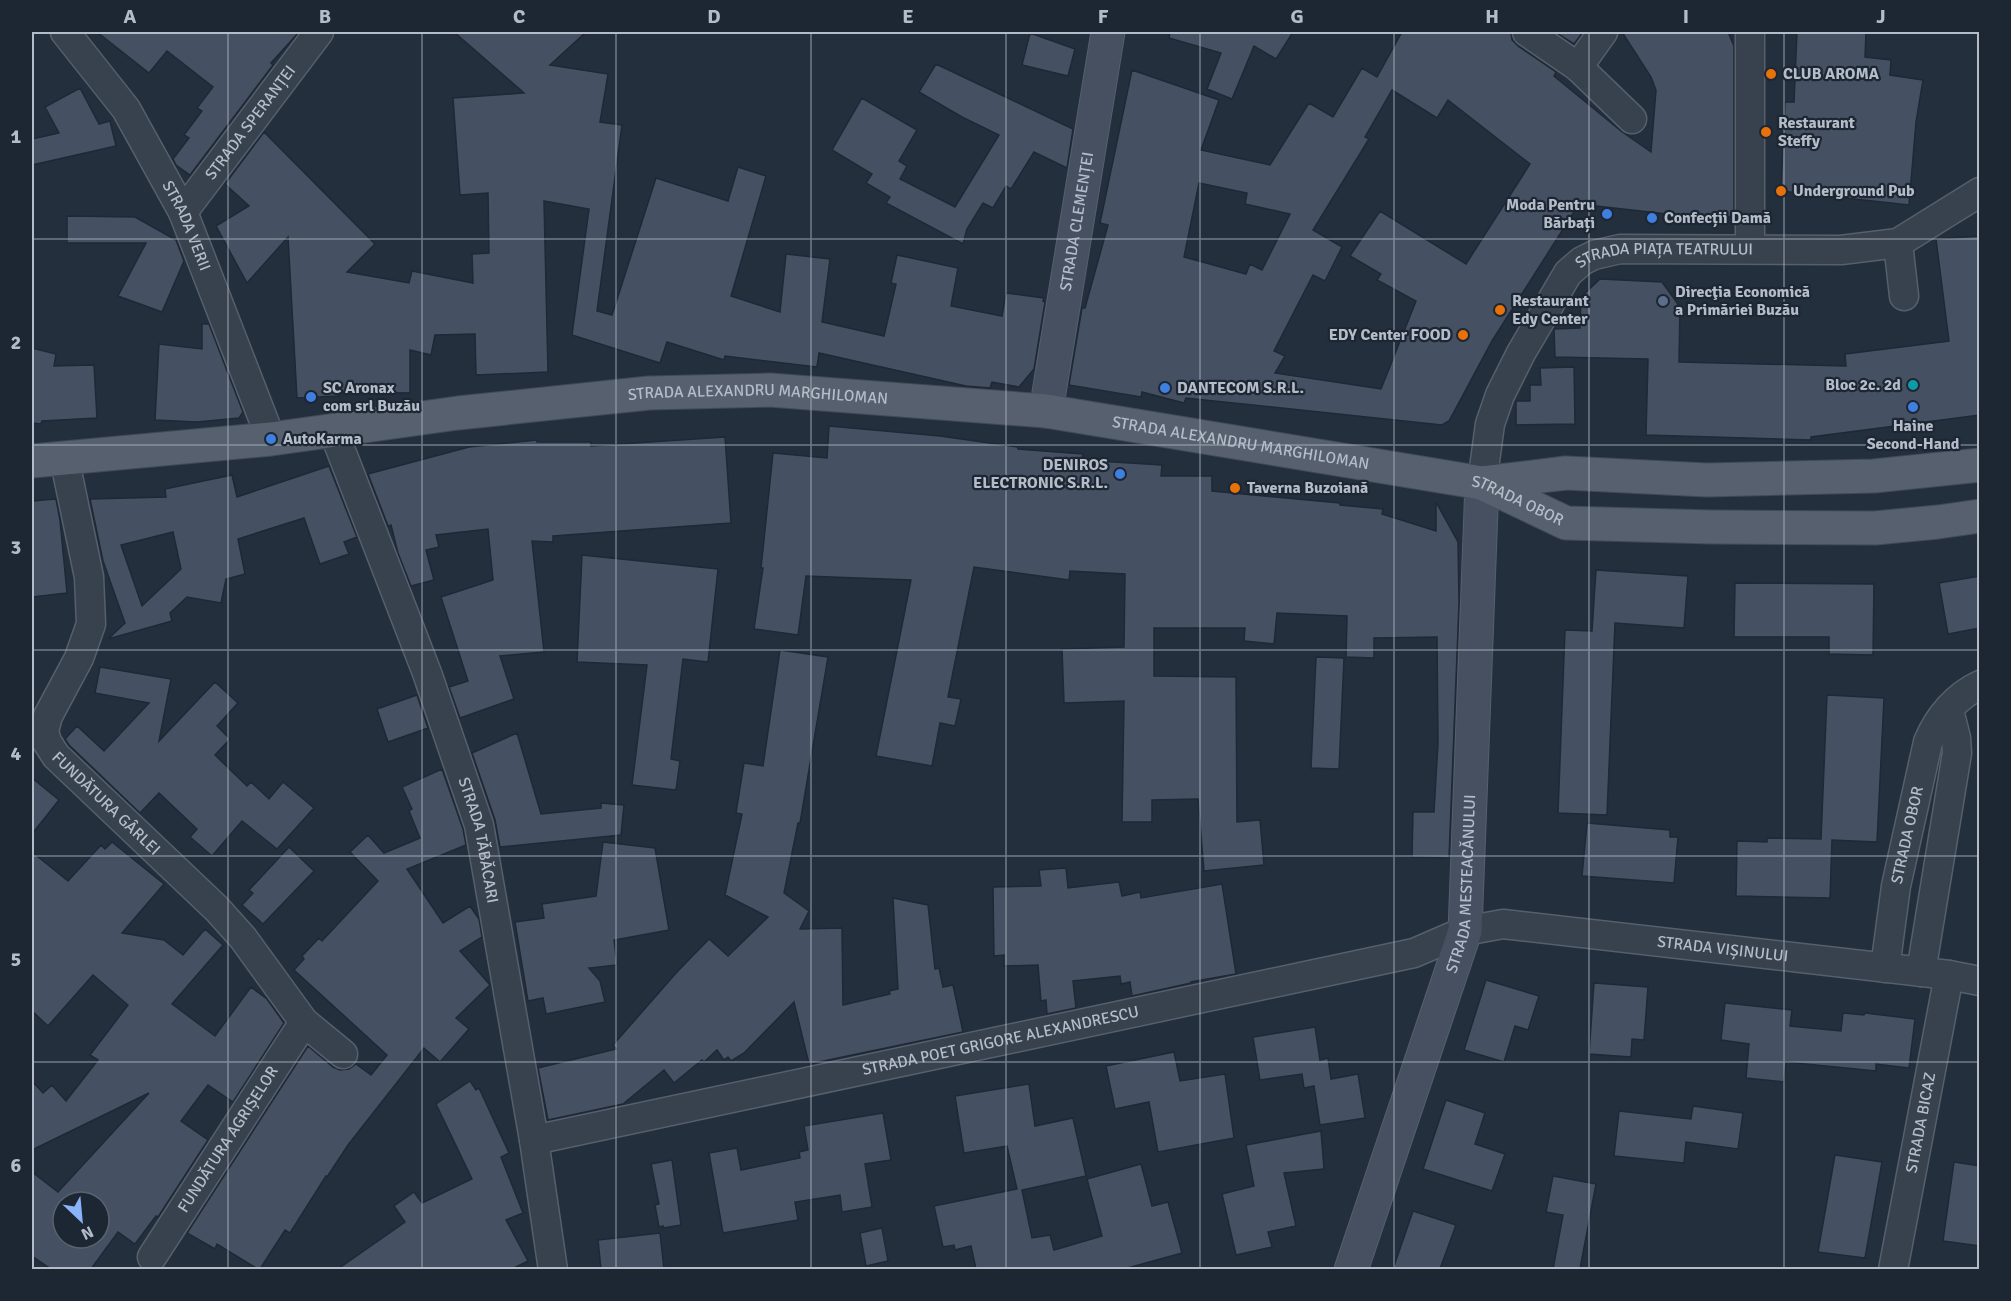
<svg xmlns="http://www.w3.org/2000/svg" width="2011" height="1301" font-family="Signika,sans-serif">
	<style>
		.building { fill: #455162; stroke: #1f2835; stroke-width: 1.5; fill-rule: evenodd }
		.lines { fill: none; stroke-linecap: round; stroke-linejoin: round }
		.street-casing { stroke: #565f6c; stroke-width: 31 }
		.secondary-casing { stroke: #565f6c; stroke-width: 35 }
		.primary-casing { stroke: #414a57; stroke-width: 35 }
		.street { stroke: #38414e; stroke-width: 28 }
		.secondary { stroke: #465061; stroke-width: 33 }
		.primary { stroke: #56606e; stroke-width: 33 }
		.grid { fill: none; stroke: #b4bcc9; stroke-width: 1.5; stroke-opacity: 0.55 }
		.food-dot { fill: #e8710a; stroke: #1d2633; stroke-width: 2 }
		.shop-dot { fill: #3f7fe0; stroke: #1d2633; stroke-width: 2 }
		.service-dot { fill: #5c6f8a; stroke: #1d2633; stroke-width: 2 }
		.culture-dot { fill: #0f9aa8; stroke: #1d2633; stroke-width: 2 }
		.labels { text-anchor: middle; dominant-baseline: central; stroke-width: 4.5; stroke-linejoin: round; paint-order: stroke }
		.poi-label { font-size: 16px; font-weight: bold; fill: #b4bcc9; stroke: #1d2633; text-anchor: start }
		.street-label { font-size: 16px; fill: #b4bcc9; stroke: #1d2633 }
		.neatline { fill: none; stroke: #b4bcc9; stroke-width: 2 }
		.grid-label { font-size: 20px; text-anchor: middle; font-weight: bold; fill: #b4bcc9 }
	</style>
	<rect width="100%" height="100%" fill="#242f3e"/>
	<path class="building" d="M97,32h202l-28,31 2,2 -83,110 -14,-10 -3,-6 16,-21 -5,-3 18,-24 -5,-3 16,-21 -46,-36 -18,22z
		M454,32h132l-36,33 58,9 -8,48 22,3 -25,186 15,4 44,-137 72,23 10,-34 28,9 -35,120 49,16 6,-58 44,5 -8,63 62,14 12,-52 -5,-1 6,-28 61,13 -7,38 51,10 4,-23 38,5 -1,3 2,1 -11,67 -15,18 -27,-5 -2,6 -24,-2 -147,-33 -2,14 -92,-11 -1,4 -57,-18 -7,21 -88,-28 17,-126 -45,-8 4,171 -72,3 -1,-41 -40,1 -4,20 -21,-5v43l-72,-1 1,4 -42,2 -9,-161 -41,46 -31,-57 33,-20 -24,-22 39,-52 111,112 -28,28 62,11 3,-12 61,12 -1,-29 17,-1 -1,-60 -28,2 -7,-97 71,-5z
		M1170,32h123l-17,27 -22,-13 -22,53 -25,-10 14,-36 -52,-15z
		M1402,32h109l1,8 6,6 38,26 -2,4 67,55 30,21 5,-62 -5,-13 -29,-45h106l6,14v169l-14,5 -141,-16 -87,137 -43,80 -7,4 -256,-27 -2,5 -42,-11 -1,5 -72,-12 13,-77h3l23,-83 -8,-2 32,-153 87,30 -18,50 69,15 39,-62 24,14 29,-49 15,9zM1392,90l45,28 11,-18 82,64 -64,100 -86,-53 -30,45 31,18 -4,6 39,21 -35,88 -106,-16 10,-17 -11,-5 39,-76 12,6 17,-34 -29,-17 56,-91 -4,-2zM1199,183l48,10 -2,11 45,10 -28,56 -12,-6 -4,10 -62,-17z
		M1555,32h28l-9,12z
		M1797,32h69l-1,25 26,3 -1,15 33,5 -7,42 -7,83 -128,-14 4,-89h9z
		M1030,33l45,16 -7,27 -46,-11z
		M936,64l137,65 -6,39 -33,-16 -23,37 -5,-3 -13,22 -10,-5 -16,26 -4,15 -77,-41 4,-6 -24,-14 6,-9 -40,-24 30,-52 55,32 -18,31 8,5 -7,13 55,28 44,-72 -37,-18 -43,-25z
		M80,88l19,36 11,-3 6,25 -84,19v-26l27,-6 -14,-26z
		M67,216l68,1 41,23 8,21 -22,51 -44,-16 28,-53h-79z
		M1980,236v179l-169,22v3l-165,-5 2,-76 -93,-2 -1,-28 26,-1 1,-31 19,-18 62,3 18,25 -1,55 167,4 -1,-12 104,-13 -13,-102z
		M202,324h7l34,88 -4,6 -42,4 -42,-2 4,-76 43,5z
		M32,348l24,6 -2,12 40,-1 3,53 -55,3 -1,3 -9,-1z
		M1574,367l1,57 -59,1v-24h14v-16h11l-1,-17z
		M829,426l111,10 78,11v2l65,5 -1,6 80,5 -1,11h51v15l128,12v2l43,4 -1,5 54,17v-29l22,40 1,61 -10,255 -37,-1 1,-45h21l4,-69 -1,-106 -63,1v20l-28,-1 1,-41 -70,-3 -3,31 -30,-3 1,-13h-91v48l82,1 1,145 23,-2 4,45 -60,6 -6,-72 -46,1v22h-30l2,-121 -60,2 -2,-54 62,-2 1,-73 -55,-3 -1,9 -95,-13 -26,130 13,2 -6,27 -15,-3 -8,43 -56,-10 35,-176 -105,-4 -8,59 -44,-6 9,-61h-2l12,-115 54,5z
		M725,437l6,86 -178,13v6l-21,-1 12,111 -44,4 14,43 -54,19 -11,-31 19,-6 -27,-84 52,-17 -5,-51 -52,6 3,12 -13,3 8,30 -23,6 -13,-33 -7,-28 -3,1 -20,-52 101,-27 68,-7v2h54v4z
		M329,466l28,71 -13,5 5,12 -29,10 -16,-46 -66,21 7,35 -19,5 -5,24 -34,-6 -17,16 2,8 -64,18 17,-16 -22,-62 -13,-62 76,-2 -1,-8 67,-14 5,22zM173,532l8,37 -39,37 -21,-61z
		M56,499l4,21 7,73 -35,4v-96z
		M582,555l136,14 -10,93 -25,-3 -12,100 9,2 -4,29 -44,-5 15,-120 -70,-3z
		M1596,570l92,6 -4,52 -69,-5 -8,192 -49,-2 7,-183 27,1z
		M1980,576v52l-32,6 -9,-51z
		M1735,583l139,1 -1,71 -44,-1v-17h-95z
		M780,650l48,7 -28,166h-2l-14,70 25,18 -9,18 42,-1 1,77 47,-11 -1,-3 9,-2 -5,-91 35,7 7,64 4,-1 4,19 10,-2 10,47 -154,32 -15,-62 -50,51 -13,8 -3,-4 -4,3 -7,-10 -13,12 -2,-2 -28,23 -10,-13 -41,34 -75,16 -10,-52 78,-19 -3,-4 64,-73 32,-33 19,17 40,-39 -43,-22 17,-81 -6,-1 8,-50 19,3z
		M1316,657l28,1 -5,111 -28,-1z
		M100,667l71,12 -12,62 56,-59 23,21 -21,23 13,13 -15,16 32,31 4,-4 18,17 14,-17 31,26 -37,41 -35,-28 -30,35 -22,-19 7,-8 -38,-36 -19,20 -71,-68 -4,-6 12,-13 27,25 45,-48 -54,-10z
		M417,695l11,33 -40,14 -11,-33z
		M1827,695l57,3 -7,144 -45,-2 -2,58 -94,-2 1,-55 30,1v-4l54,1z
		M517,733l24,81 60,-6v-5l23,2 -3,30 -121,12 -5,-27 -23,-67z
		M442,769l21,60 3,16 -59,24 36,54 27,-17 9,13 3,18 -22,14 30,34 -34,33 13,11 -29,33 -16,-14 -76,97 -21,32 -1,-1 -36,57 -5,-3 -25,39h-2l-41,-25 -2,5 -28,-16 121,-187 25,21 7,3 9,-1 7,-5 15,11 16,-20 -93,-85 10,-11 -2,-3 17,-18 3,3 56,-60 -28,-29 18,-17 16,18 36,-15 -11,-27 3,-2 -10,-22z
		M32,778l27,22 -27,34z
		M1587,823l83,7v7h8l-4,46 -92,-7z
		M112,842l52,42 -42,49 42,7 19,15 22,-26 18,16 -51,59 43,32 36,-49 16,12 17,24 -51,79 -25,-17 -27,36 27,19 -50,77 -2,-1 -21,28 -17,-12 -27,37h-40l-19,-13v-84l26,20 91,-99 -117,57v-69l11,12 9,-8 14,16 32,-41 -8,-5 38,-50 -35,-30 -45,51 -16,-15v-159l36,29 33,-36 4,4zM63,1202h36v36h-36z
		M603,842l52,6 14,82 -55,10 3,25 -28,3 11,13 5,21 -59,12 -3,-16 -15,3 -13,-79 29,-4 -2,-14 54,-8z
		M289,847l25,24 -51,53 -21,-19 11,-12 -4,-3z
		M1066,868l2,20 51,-6 3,14 18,-4 1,6 81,-14 14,90 -45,8v1l-59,13 -2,-14 -9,2 -1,-8 -47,5 3,27 -29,6 -1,-14 -5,1 -3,-36 -34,1v-11l-10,1 -1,-69 48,-1 -2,-16z
		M1486,980l53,16 -11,34 -13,-4 -11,36 -40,-12z
		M1594,983l54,4 -4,53 -12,-1 -1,18 -42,-3z
		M1725,1003l67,7 -2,16 51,5 2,-18 21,2 1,-2 50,6 -6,49 -33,-4v7l-90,-9 -2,20 -38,-4 3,-34 -28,-4z
		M1315,1027l5,33 8,-2 3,21 27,-5 7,44 -45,7 -6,-39 -10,2 -2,-14 -42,6 -7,-43z
		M1174,1052l6,29 45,-7 9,64 -76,14 -9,-50 -34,7 -9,-43z
		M470,1081l6,9 3,-2 30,65 -8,4 22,56 -17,7 22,41 -16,8h-174l67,-47 -11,-16 20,-14 8,11 50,-24 -36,-75z
		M1029,1084l6,42 38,-8 13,58 -64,14 10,48 18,-3 4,15 48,-14 -15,-57 54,-15 11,42 16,-4 14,51 -58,16h-148l-5,-23 -16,4 -1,-5 -11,2 -9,-41 83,-17 -10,-43 -43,7 -9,-57z
		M1446,1100l39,13 -10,31 30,10 -13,37 -69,-22z
		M1693,1106l50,7 -5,36 -52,-7 -2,21 -70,-7 5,-45 72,8z
		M883,1113l8,47 -26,4 7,43 -30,5 -2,-17 -45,7 3,18 -75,13 -14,-80 28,-5 4,22 59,-12 -1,-6 9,-2 -4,-24z
		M1321,1131l3,38 -40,4 12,53 -28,6 4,15 -36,8 -14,-61 32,-8 -8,-41z
		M1835,1155l47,7 -17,96 -47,-6z
		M672,1160l9,65 -18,3v-2l-4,1 -4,-22 4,-1 -8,-40z
		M1954,1162l26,4v80l-37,-5z
		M1553,1176l43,8 -16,85h-27l10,-54 -17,-3z
		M1413,1211l43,14 -16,44h-47z
		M882,1228l6,33 -22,5 -6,-33z
		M660,1233l4,36h-63l-3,-29z"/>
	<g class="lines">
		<g class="street-casing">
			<g id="street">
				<path id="s1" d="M65,32l61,77 57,103 88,227"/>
				<path d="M1527,32l51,35 54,52"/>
				<path d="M1578,67l25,-35"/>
				<path id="s2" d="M183,212l136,-180"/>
				<path d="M1898,243l6,53"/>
				<path d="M1750,248v-216"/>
				<path id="s3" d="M333,430l94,243 52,152 55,315 19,130"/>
				<path id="s4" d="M64,457l25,120 2,47 -12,34 -31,58 -4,15 3,11 9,14 161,153 26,29 61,84 39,32"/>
				<path id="s5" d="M1482,483l8,-59 10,-29 21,-42 47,-80 14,-12 12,-6 26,-6 221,1 57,-7 82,-51"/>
				<path id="s6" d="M1885,968l11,-82 32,-144c10,-24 28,-46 52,-57"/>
				<path d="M1921,972l36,-219 -1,-15 -7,-28"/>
				<path id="s7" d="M534,1140l880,-187 51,-22 38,-7 446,51 31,6"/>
				<path id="s8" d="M152,1257l152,-235"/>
				<path id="s9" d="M1893,1270l56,-295"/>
			</g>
		</g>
		<g class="secondary-casing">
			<g id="secondary">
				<path id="s10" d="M1046,411l62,-379"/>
				<path id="s11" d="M1351,1270l114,-339 17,-448"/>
			</g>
		</g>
		<g class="primary-casing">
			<g id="primary">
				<path id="s12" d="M32,461l239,-22 187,-26 191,-20 121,-3 276,21 436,72 84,40 146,4 163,1 63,-6 42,-6"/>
				<path d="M1482,483l84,-10 141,7 167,-4 106,-11"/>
			</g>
		</g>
		<use href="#street" class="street"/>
		<use href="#secondary" class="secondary"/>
		<use href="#primary" class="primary"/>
	</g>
	<path class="grid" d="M228,32v1238M422,32v1238M616,32v1238M811,32v1238M1006,32v1238M1200,32v1238M1394,32v1238M1589,32v1238M1784,32v1238M32,239h1948M32,445h1948M32,650h1948M32,856h1948M32,1062h1948"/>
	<g class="food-dot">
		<circle cx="1771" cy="74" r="6"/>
		<circle cx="1766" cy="132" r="6"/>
		<circle cx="1781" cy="191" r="6"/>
		<circle cx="1500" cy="310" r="6"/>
		<circle cx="1463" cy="335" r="6"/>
		<circle cx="1235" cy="488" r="6"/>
	</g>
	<g class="shop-dot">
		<circle cx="1607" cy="214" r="6"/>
		<circle cx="1652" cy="218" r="6"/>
		<circle cx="1165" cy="388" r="6"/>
		<circle cx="311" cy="397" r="6"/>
		<circle cx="1913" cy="407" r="6"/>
		<circle cx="271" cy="439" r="6"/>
		<circle cx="1120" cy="474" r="6"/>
	</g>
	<circle class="service-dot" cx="1663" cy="301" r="6"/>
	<circle class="culture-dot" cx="1913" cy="385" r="6"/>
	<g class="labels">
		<g class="poi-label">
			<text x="1783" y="74">CLUB AROMA</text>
			<text x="1778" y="123">Restaurant<tspan x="1778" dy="18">Steffy</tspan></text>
			<text x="1793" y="191">Underground Pub</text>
			<text x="1595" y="205" text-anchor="end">Moda Pentru<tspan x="1595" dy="18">Bărbați</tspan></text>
			<text x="1664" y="218">Confecții Damă</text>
			<text x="1675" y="292">Direcţia Economică<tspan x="1675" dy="18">a Primăriei Buzău</tspan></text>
			<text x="1512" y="301">Restaurant<tspan x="1512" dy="18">Edy Center</tspan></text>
			<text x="1451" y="335" text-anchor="end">EDY Center FOOD</text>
			<text x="1901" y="385" text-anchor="end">Bloc 2c. 2d</text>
			<text x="323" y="388">SC Aronax<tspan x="323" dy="18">com srl Buzău</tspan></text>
			<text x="1177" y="388">DANTECOM S.R.L.</text>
			<text x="1913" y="426" text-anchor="middle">Haine<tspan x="1913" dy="18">Second-Hand</tspan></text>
			<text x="283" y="439">AutoKarma</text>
			<text x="1108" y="465" text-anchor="end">DENIROS<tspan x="1108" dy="18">ELECTRONIC S.R.L.</tspan></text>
			<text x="1247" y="488">Taverna Buzoiană</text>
		</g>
		<g class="street-label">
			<text stroke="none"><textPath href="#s2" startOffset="112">STRADA SPERANȚEI</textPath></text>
			<text stroke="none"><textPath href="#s10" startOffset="192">STRADA CLEMENȚEI</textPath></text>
			<text stroke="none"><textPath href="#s1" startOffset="230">STRADA VERII</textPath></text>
			<text stroke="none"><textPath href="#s5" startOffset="332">STRADA PIAȚA TEATRULUI</textPath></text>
			<text stroke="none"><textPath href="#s12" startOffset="730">STRADA ALEXANDRU MARGHILOMAN</textPath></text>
			<text stroke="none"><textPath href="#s12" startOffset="1216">STRADA ALEXANDRU MARGHILOMAN</textPath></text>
			<text stroke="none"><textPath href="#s12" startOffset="1500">STRADA OBOR</textPath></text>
			<text stroke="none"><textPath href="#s4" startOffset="384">FUNDĂTURA GÂRLEI</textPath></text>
			<text stroke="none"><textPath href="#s6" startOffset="135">STRADA OBOR</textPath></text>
			<text stroke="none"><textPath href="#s3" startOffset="436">STRADA TĂBĂCARI</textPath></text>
			<text stroke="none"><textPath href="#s11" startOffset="404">STRADA MESTEACĂNULUI</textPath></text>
			<text stroke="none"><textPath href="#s7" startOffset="1215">STRADA VIȘINULUI</textPath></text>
			<text stroke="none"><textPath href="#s7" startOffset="477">STRADA POET GRIGORE ALEXANDRESCU</textPath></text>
			<text stroke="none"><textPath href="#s9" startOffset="150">STRADA BICAZ</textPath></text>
			<text stroke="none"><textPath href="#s8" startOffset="140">FUNDĂTURA AGRIȘELOR</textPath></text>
		</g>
	</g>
	<rect width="2011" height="1301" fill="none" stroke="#1d2633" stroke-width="66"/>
	<g transform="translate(81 1220) rotate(154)"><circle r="28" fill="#1d2633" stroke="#59626f" stroke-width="1.5"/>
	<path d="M0-4.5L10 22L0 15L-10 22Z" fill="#8ab4f8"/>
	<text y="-9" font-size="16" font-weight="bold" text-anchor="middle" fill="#b4bcc9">N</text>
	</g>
	<rect x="33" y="33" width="1945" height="1235" class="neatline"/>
	<g class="grid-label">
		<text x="130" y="23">A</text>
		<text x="325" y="23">B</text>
		<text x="519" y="23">C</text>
		<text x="714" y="23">D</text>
		<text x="908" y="23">E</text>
		<text x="1103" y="23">F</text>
		<text x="1297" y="23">G</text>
		<text x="1492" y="23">H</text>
		<text x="1686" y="23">I</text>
		<text x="1881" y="23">J</text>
		<text x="16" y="143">1</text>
		<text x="16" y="349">2</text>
		<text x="16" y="554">3</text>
		<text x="16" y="760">4</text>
		<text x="16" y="966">5</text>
		<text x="16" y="1172">6</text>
	</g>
</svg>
